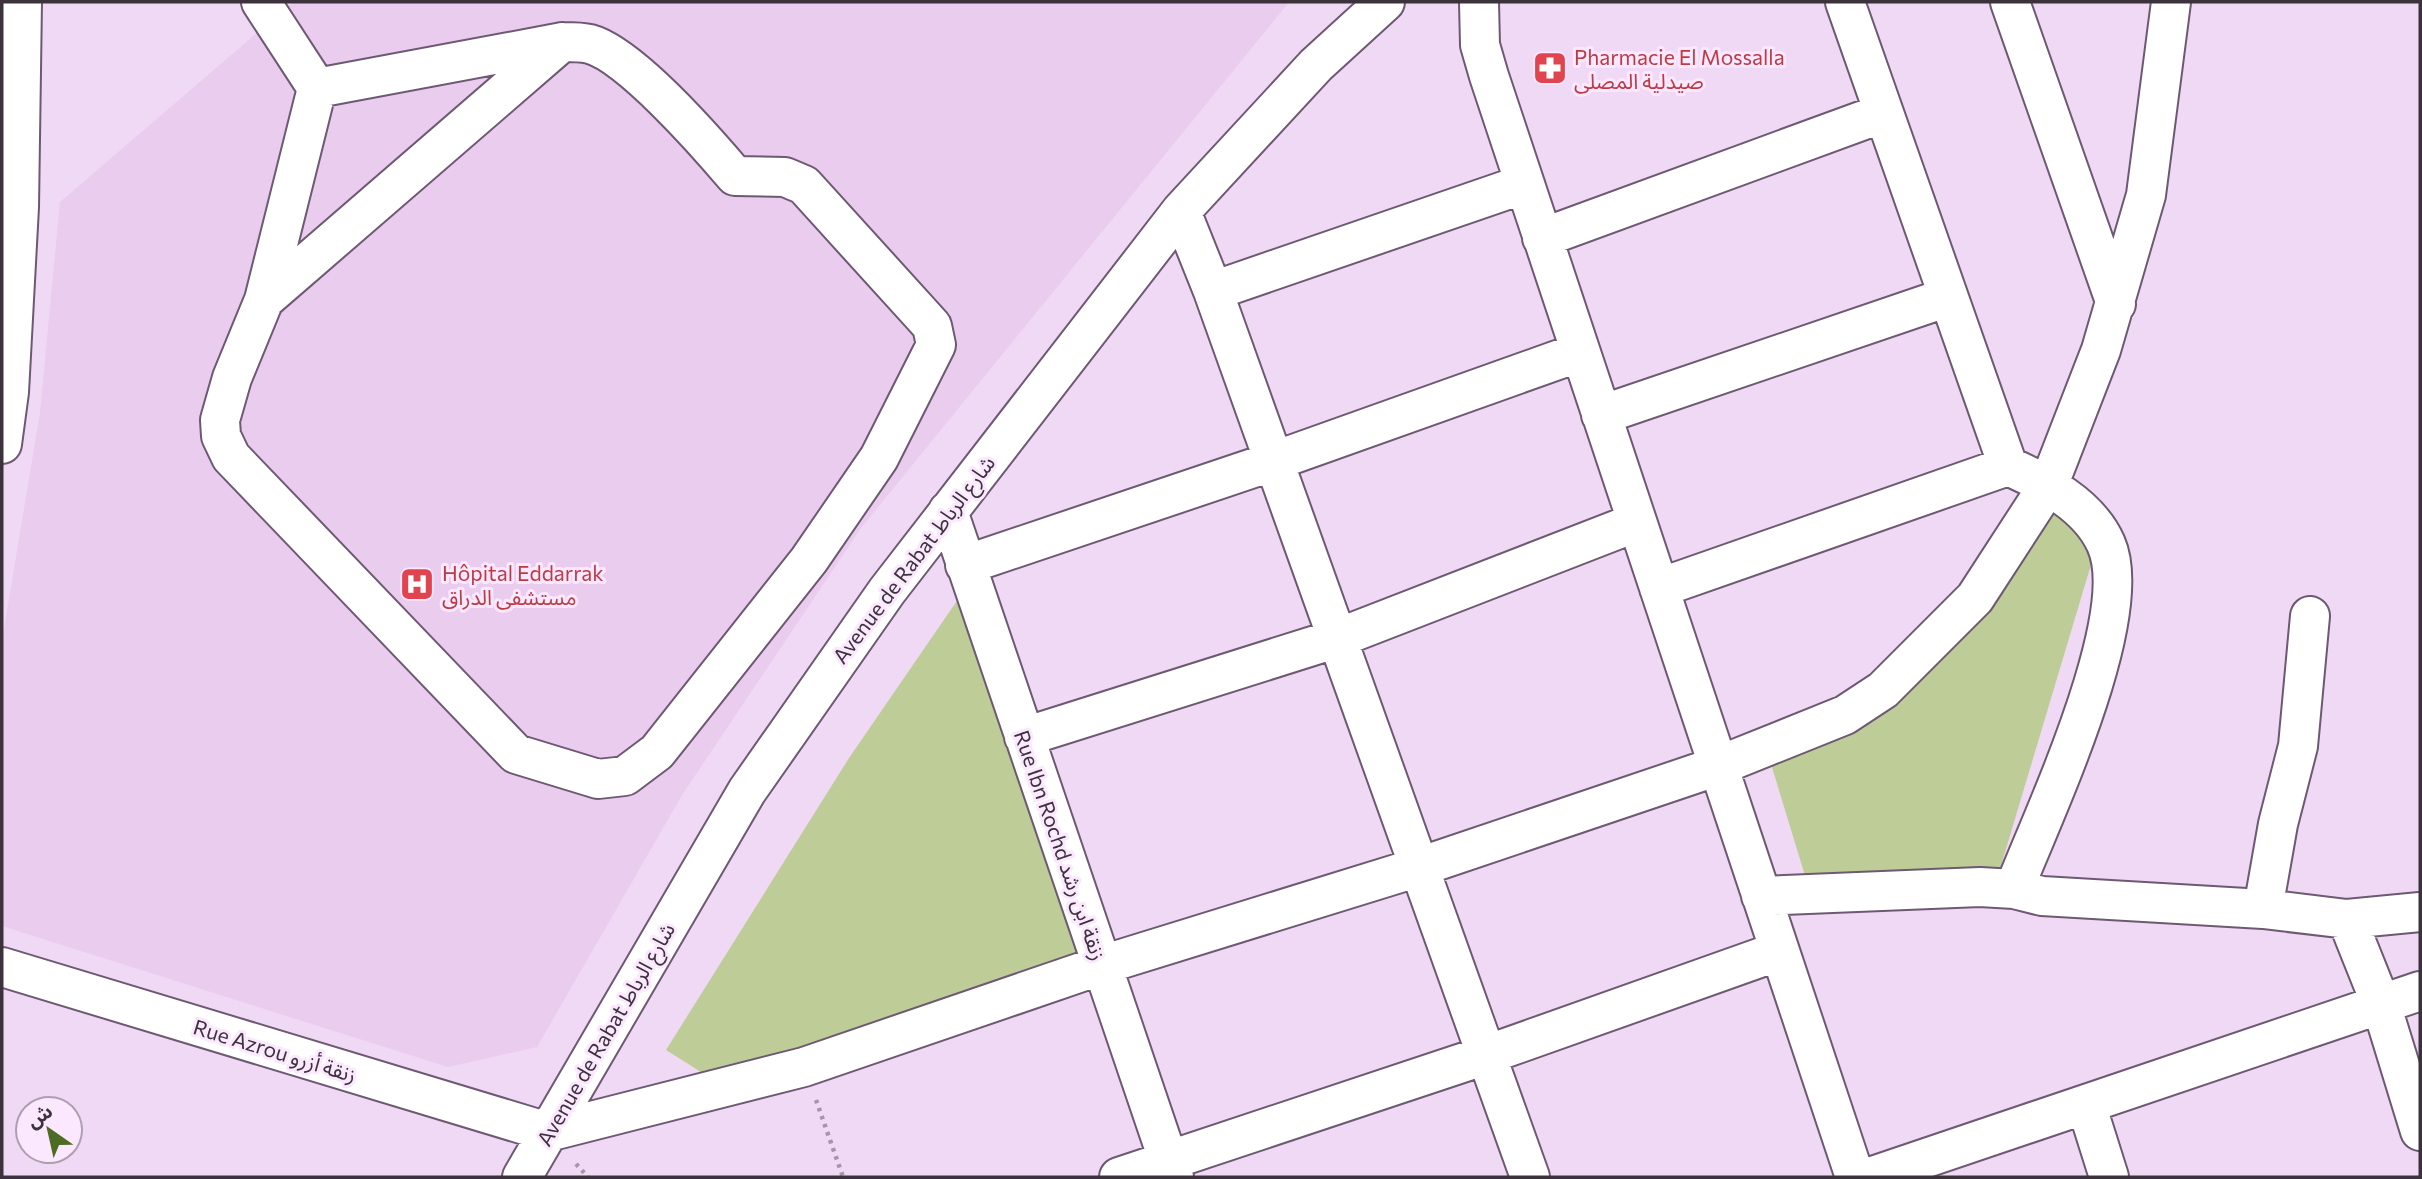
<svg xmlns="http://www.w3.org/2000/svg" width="2422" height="1179" font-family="Commissioner,'Noto Sans Arabic',sans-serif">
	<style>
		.built { fill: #e9ccee }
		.green { fill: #becd98 }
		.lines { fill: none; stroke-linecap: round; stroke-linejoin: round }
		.minor-casing { stroke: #6d5971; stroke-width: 42 }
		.path { stroke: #a695aa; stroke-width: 4.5; stroke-dasharray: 3.5 5; stroke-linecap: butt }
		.minor { stroke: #fff; stroke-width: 38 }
		.labels { text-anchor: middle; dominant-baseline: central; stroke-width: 6; stroke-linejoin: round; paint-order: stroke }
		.health-label { font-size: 21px; fill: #be3a42; stroke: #fbe8fe; text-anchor: start }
		.street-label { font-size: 21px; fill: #3b323c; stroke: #fbe8fe }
	</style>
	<rect width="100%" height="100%" fill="#f0d9f5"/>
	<path class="built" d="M293,2h996l-428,526 -179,267 -145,252 -89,20 -446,-141v-285l38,-228 20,-211z"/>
	<path class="green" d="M2047,509l52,29 -99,331 -194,10 -35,-115 94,-48z
		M974,576l130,391 -376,122 -62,-39 183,-292z"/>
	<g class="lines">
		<g class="minor-casing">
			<path id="minor" d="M261,2l56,86 -53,212 -32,78 -12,42 1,16 10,21 285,297 82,25 27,-3 32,-24 152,-192 70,-102 57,-113 -4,-19 -128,-141 -19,-8 -50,-1c-28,-33 -105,-121 -145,-132 -9,-2 -19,-2 -27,-2l-246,46
				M1479,2l1,43 9,31 366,1101
				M1845,2l163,464c36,16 81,39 98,78 32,72 -63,271 -92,345
				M2010,2l106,302
				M1181,211l32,80 317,886
				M1542,238l341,-125
				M1213,291l311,-107
				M264,300l298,-258
				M1601,415l347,-118
				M2,444l7,-52 10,-185 3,-205
				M948,511l226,666
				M965,565l309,-104 306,-109
				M1659,588l349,-122
				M1024,737l314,-99 299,-116
				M1761,896l219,-9 34,2 28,7 221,13 84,10 73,-7
				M2263,909l15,-85 20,-78 12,-130
				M2347,919l34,85 39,127
				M2,967l546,165 256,-65 298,-102 317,-98 299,-101 127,-51 38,-25 92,-92 74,-114 52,-134 45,-155 25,-193
				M2086,1104l23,73
				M522,1177l225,-386 140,-200 294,-380 135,-146 69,-63
				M1119,1177l367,-122 293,-104
				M1870,1177l550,-186"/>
		</g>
		<path class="path" d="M816,1100l27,77
			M576,1164l12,13"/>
		<use href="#minor" class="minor"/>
	</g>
	<defs>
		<g id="pharmacy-square" transform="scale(1.75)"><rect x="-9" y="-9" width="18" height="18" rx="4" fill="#e0444e" stroke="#fbe8fe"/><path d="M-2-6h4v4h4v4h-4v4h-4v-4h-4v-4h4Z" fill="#fff"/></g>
		<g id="hospital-square" transform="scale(1.75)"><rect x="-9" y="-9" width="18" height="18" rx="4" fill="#e0444e" stroke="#fbe8fe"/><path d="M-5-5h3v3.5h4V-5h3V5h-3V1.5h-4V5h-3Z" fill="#fff"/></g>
	</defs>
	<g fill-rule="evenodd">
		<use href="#pharmacy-square" x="1550" y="68"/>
		<use href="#hospital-square" x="417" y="584"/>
	</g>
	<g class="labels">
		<g class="health-label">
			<text x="1574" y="56">Pharmacie El Mossalla<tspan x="1574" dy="24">صيدلية المصلى</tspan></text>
			<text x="442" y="572">Hôpital Eddarrak<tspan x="442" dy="24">مستشفى الدراق</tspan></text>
		</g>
		<g class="street-label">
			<text transform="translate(913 559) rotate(-53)">Avenue de Rabat شارع الرباط</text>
			<text transform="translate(1061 845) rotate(71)">Rue Ibn Rochd زنقة ابن رشد</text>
			<text transform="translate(605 1034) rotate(-60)">Avenue de Rabat شارع الرباط</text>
			<text transform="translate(275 1050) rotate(17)">Rue Azrou زنقة أزرو</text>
		</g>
	</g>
	<rect width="2422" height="1179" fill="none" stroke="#3b323c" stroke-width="7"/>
	<g transform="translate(49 1130) rotate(326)"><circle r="33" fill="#fbe8fe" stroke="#ae9fb0" stroke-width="2"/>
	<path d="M0-5L12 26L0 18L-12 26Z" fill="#4b6c22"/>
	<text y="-10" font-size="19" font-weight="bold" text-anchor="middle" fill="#3b323c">ش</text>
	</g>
</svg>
